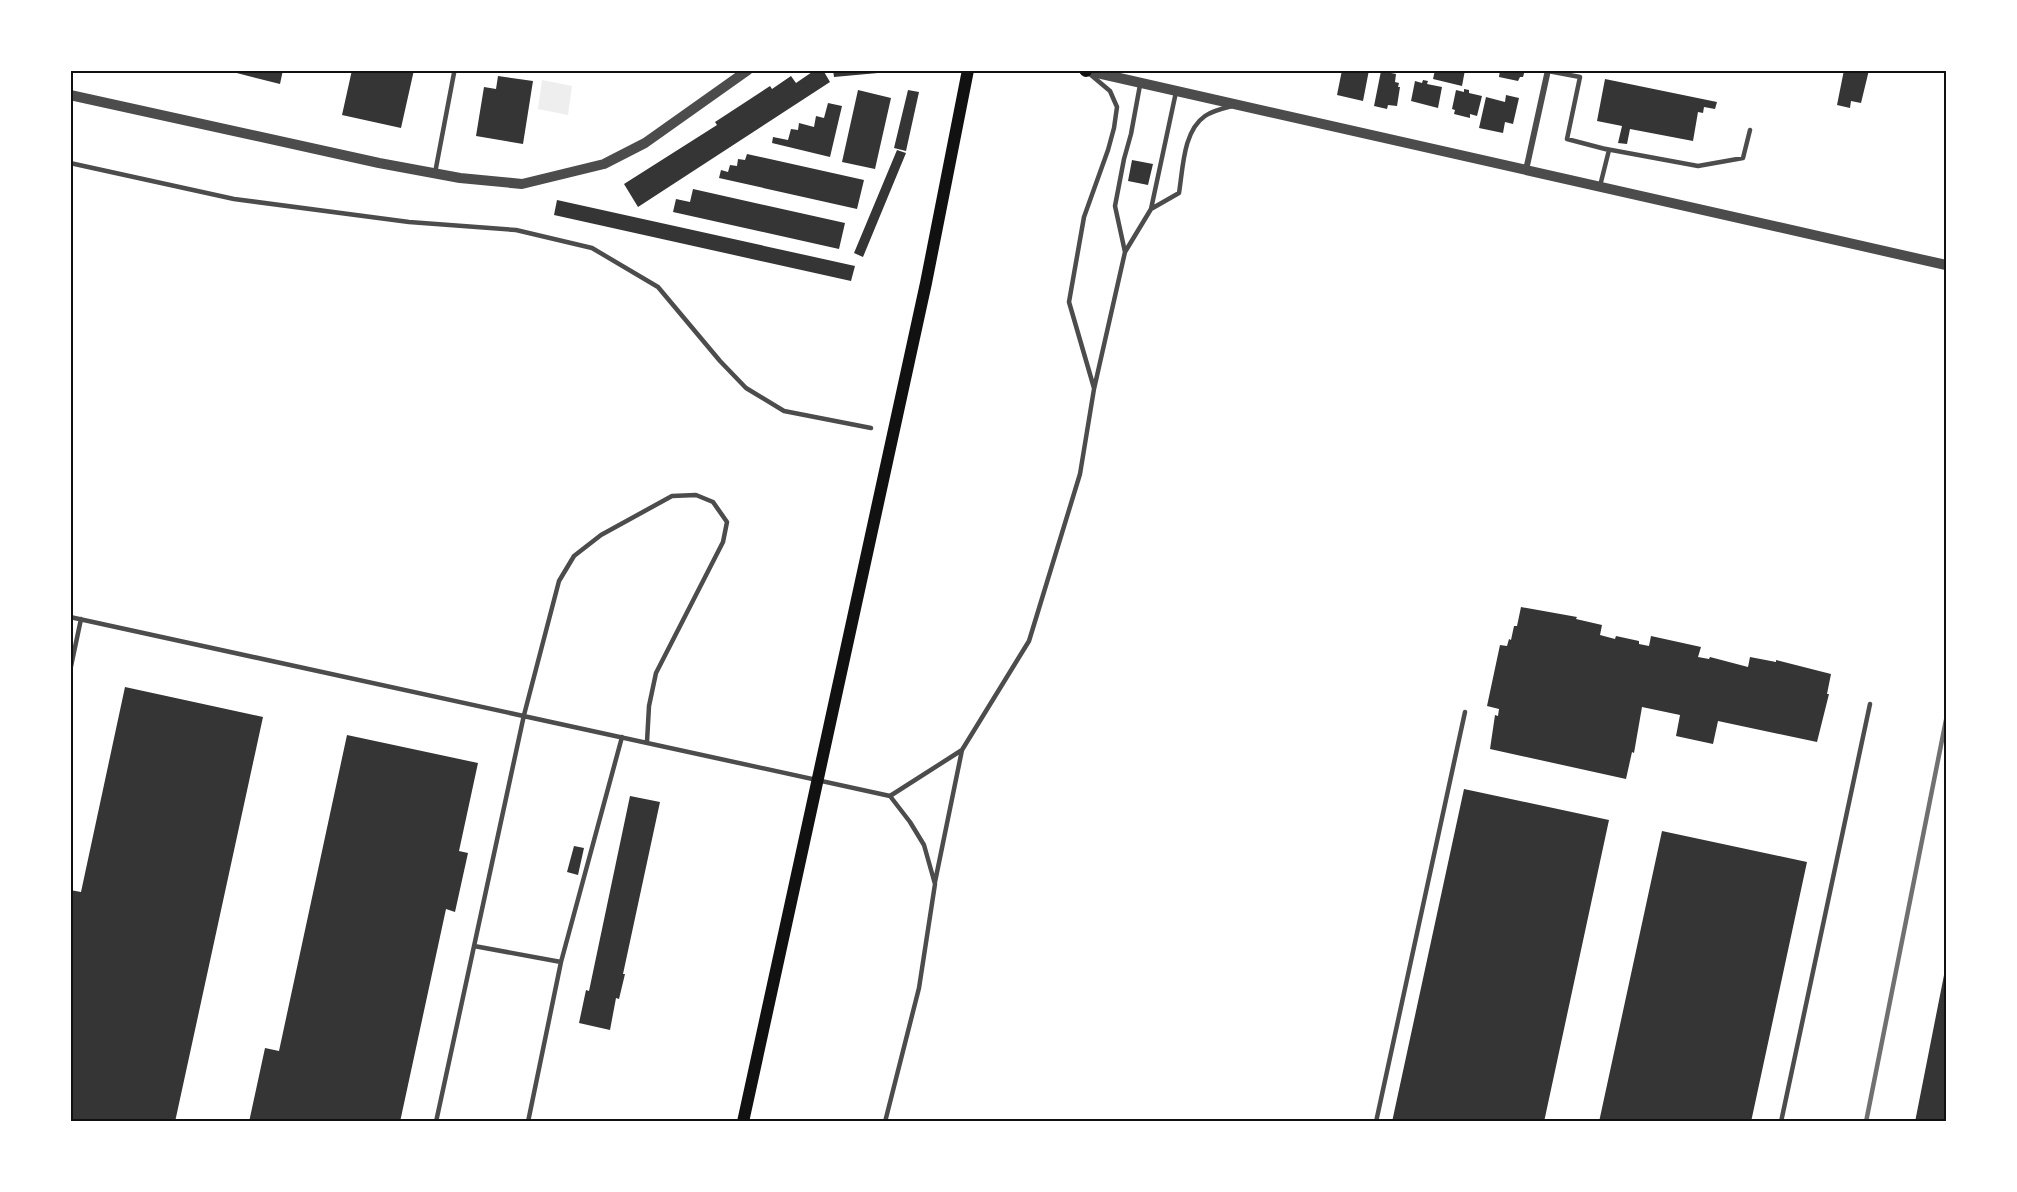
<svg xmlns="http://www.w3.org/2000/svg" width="2017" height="1192" font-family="Helvetica,sans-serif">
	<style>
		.green { fill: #eee }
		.building { fill: #353535 }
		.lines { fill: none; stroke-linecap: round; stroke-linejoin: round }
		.service { stroke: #4c4c4c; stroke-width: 4.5 }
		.minor { stroke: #4c4c4c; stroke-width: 6 }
		.tertiary { stroke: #4c4c4c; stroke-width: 10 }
		.secondary { stroke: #111; stroke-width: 12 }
		.rail { stroke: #707070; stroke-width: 4.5 }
		.neatline { fill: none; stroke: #111; stroke-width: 2 }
	</style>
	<rect width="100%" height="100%" fill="#fff"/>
	<path class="green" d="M542,80l30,6 -4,29 -30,-6z"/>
	<path class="building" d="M225,70h58l-3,14z
		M352,70h62l-13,58 -59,-13z
		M815,70h8l7,12 -192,125 -14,-23 93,-59 -2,-3 55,-36 2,3 19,-13 5,7z
		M833,70h45v3l-44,4z
		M1342,70h27l-6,31 -26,-6z
		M1435,70h30l-3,16 -29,-7z
		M1500,70h25l-2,7h-3l-2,4 -19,-4z
		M1844,70h25l-8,33 -10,-2 -1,7 -13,-3z
		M1381,71l15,3 -1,8 4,1 -1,4h2l-3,19 -9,-1 -1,4 -13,-3z
		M498,76l35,5 -10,63 -47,-8 8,-49 12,2z
		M1605,79l112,23 -2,7 -11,-2 -1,6 -5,-1 -5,29 -63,-12 -3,15 -9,-1 4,-17 -25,-5z
		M1423,80l5,1 -1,3 15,3 -4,21 -27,-7 4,-20 7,2z
		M1464,89l5,1v3l13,3 -5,20 -7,-2v4l-16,-4 1,-4 -3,-1 4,-19 8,2z
		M858,90l33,8 -16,71 -33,-7z
		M908,90l11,2 -13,59 -12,-3z
		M1506,95l13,3 -6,26 -8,-2 -2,11 -24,-5 7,-31 19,5z
		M828,103l14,3 -12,51 -58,-14 1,-6 15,3 3,-11 7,1 1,-7 15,4 2,-11 8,2z
		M897,150l9,3 -43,104 -9,-4z
		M747,154l117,26 -7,29 -138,-31 2,-8 7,2 2,-7 7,1 1,-7 7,1z
		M1132,160l21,4 -5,21 -20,-4z
		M693,189l152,34 -6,26 -166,-37 3,-13 14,3z
		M557,200l298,66 -4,15 -297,-66z
		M1521,607l56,10 -1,2 26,6 -2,10 15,4 1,-3 23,5v3l10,2 2,-10 50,11 -3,10 11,2 1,-2 38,10 2,-10 26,5v-2l55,14 -4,20h2l-12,48 -99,-21 -5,23 -37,-8 4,-21 -38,-8 -8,46 -2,-1 -6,27 -136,-30 5,-34 3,1 1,-7 -12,-3 13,-61 7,1 2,-7 2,1 3,-14h3z
		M125,687l138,30 -88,405h-105v-232l11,2z
		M347,735l131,28 -19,88 9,2 -13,59 -9,-3 -46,213h-151l16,-74 14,3z
		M1464,789l145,31 -65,302h-152z
		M630,796l30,6 -37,172h2l-6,25 -3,-1 -6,32 -31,-7 7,-33 3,1z
		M1662,831l145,31 -56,260h-152z
		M574,846l10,2 -6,27 -11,-3z
		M1945,970l1,152h-31z"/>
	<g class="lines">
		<path class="service" d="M1548,71l32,6 -13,62 42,11 -9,36
			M1091,75l19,16 7,16 -3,21 -6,22 -24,67 -15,85 25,86
			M1606,149l92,17 45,-8 7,-28
			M70,163l164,36 175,23 107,8 76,18 66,39 62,74 26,27 38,23 87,17
			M435,173l19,-100
			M1151,209l28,-16c4,-24 4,-62 26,-77 7,-5 19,-8 27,-10
			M1125,252l-10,-46 9,-47 7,-25 9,-49
			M70,617l820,179 20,26 14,23 11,39 -16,104 -34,134
			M70,671l11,-52
			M890,796l72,-46 67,-109 51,-167 14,-85 31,-137 26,-43 25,-117
			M935,882l27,-132
			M474,946l87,16
			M436,1122l88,-407 35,-134 15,-25 27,-21 71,-39 24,-1 17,7 14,20 -4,20 -67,131 -7,33 -2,36
			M528,1122l33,-160 61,-225
			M1376,1122l89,-410
			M1781,1122l89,-418"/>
		<path class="minor" d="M1526,170l22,-100"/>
		<path class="tertiary" d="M1084,70l862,195
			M70,95l309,68 81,15 62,6 82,-20 41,-21 103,-73"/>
		<path class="secondary" d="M1085,70l1,1
			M743,1122l183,-839 42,-213"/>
		<path class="rail" d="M1866,1122l80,-402"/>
	</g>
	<rect width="2017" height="1192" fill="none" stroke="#ffffff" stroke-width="144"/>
	<rect x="72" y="72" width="1873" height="1048" class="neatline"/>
</svg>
